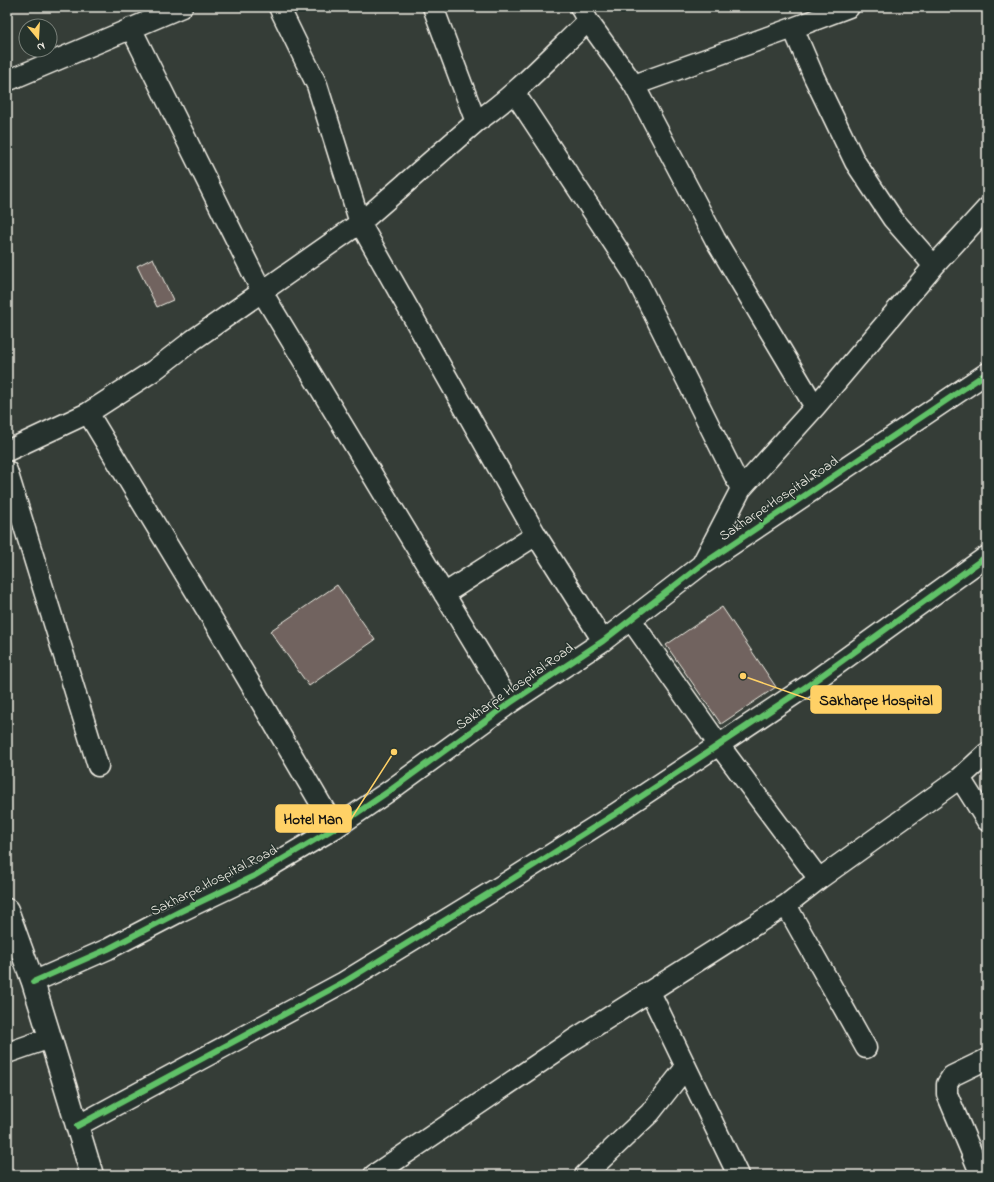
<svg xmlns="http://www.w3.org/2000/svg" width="994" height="1182" font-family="'Indie Flower',sans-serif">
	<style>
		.building { fill: #71645e; stroke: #f4f1e8 }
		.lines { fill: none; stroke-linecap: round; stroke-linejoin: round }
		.minor-casing { stroke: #f4f1e8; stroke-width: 23 }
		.secondary-casing { stroke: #f4f1e8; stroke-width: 25 }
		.minor { stroke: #26332d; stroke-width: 20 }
		.secondary { stroke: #26332d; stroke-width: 22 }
		.cycleway-casing { stroke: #26332d; stroke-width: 8 }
		.cycleway { stroke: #61c268; stroke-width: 6 }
		.labels { text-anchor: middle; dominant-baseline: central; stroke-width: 3; stroke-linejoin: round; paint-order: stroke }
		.street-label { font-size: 14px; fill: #f4f1e8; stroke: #26332d }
		.leader { fill: none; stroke: #ffd166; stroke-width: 1.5 }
		.callout-dot { fill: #ffd166; stroke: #26332d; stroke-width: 1.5 }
		.callout { fill: #ffd166; stroke: #ffd166; stroke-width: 1.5 }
		.callout-label { font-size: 15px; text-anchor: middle; font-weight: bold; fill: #111 }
	</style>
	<rect width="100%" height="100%" fill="#353d37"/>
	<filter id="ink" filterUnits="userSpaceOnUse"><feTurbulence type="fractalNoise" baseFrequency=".025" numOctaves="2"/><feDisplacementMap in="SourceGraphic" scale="8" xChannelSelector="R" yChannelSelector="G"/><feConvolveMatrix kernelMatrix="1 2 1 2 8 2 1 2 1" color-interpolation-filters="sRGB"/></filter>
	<g filter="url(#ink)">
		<path class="building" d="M153,258l20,42 -16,7 -20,-41z
			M337,585l38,55 -66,46 -39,-55z
			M722,607l54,80 -55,37 -55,-79z"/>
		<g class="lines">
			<g class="minor-casing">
				<path id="minor" d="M279,7l38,78 43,138 176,312 67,106
					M433,7l43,115
					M580,7l8,14 46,64 81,154 100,168
					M131,28l131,264 248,411
					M793,28l21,49 41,85 38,57 41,47
					M7,81l175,-74
					M634,85l159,-57 56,-21
					M514,92l120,182 107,215
					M88,413l129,214 118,201
					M7,451l81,-38 65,-42 40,-31 167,-117 116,-101c41,-28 75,-66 112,-101
					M7,471l91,295
					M702,564l39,-75 74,-82 119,-141 53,-58
					M444,594l92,-59
					M631,620l88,125 100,134
					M960,778l27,43
					M786,905l80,143
					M33,982l75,-33 71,-37 75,-36 81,-48 57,-39 118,-86 93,-62 97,-75 287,-193
					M650,992l88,183
					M7,1053l43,-15
					M77,1126l267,-144 165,-101 106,-67 195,-130 177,-128
					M374,1175l199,-135 213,-135 33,-26 141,-101 27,-25
					M585,1175l65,-62 36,-46
					M981,1175l-34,-81v-10l5,-8 35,-17"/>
			</g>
			<g class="secondary-casing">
				<path id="secondary" d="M7,910l26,72 29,94 30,99"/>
			</g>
			<use href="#minor" class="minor"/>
			<use href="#secondary" class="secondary"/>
			<g class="cycleway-casing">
				<path id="cycleway" d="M33,982l75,-33 71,-37 75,-36 81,-48 57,-39 118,-86 93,-62 97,-75 287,-193
					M77,1126l267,-144 165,-101 106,-67 195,-130 177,-128"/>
			</g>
			<use href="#cycleway" class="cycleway"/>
		</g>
	</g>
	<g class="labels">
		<g class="street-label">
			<text transform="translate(779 499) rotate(-34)">Sakharpe Hospital Road</text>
			<text transform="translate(515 687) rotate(-35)">Sakharpe Hospital Road</text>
			<text transform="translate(214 881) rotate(-27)">Sakharpe Hospital Road</text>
		</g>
	</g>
	<path class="leader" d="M743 676L811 700M394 752L351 819"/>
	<g class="callout-dot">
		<circle cx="743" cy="676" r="4"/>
		<circle cx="394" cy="752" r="4"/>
	</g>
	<g class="callout">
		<rect x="811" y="686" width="130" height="27" rx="4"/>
		<rect x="276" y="805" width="75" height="27" rx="4"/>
	</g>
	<g class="callout-label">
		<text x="876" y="705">Sakharpe Hospital</text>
		<text x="313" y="824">Hotel Man</text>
	</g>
	<rect width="994" height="1182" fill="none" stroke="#26332d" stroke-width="24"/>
	<rect x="12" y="12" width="970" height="1158" fill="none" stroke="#f4f1e8" stroke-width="1.5" filter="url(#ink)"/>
	<g transform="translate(38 38) rotate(162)"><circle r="19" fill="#26332d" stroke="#787f78"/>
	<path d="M0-3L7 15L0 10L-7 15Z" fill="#ffd166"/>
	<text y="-6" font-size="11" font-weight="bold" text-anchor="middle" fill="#f4f1e8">N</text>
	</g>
</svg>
